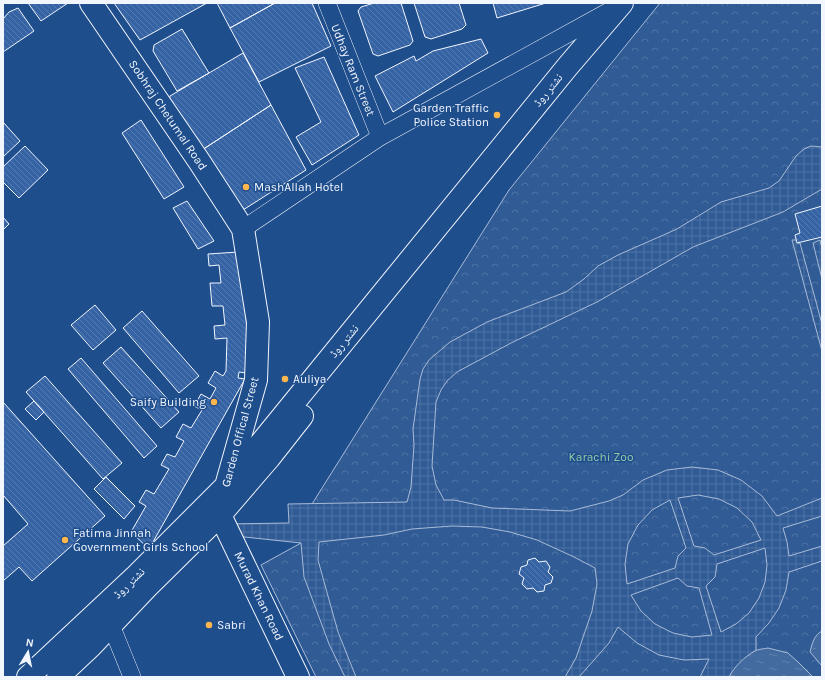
<svg xmlns="http://www.w3.org/2000/svg" width="825" height="680" font-family="Karla,'Noto Naskh Arabic',sans-serif">
	<style>
		.park { fill: url(#park-crowns); stroke: #a8bbd7 }
		.plaza { fill: url(#plaza-grid); stroke: #a8bbd7; fill-rule: evenodd }
		.water { fill: url(#water-ripples); stroke: #a8bbd7 }
		.building { fill: url(#building-back-hatch); stroke: #f2f6ff }
		.lines { fill: none; stroke-linecap: round; stroke-linejoin: round }
		.minor-casing { stroke: #f2f6ff; stroke-width: 18 }
		.major-casing { stroke: #f2f6ff; stroke-width: 24 }
		.minor { stroke: #1f4e8c; stroke-width: 17 }
		.major { stroke: #1f4e8c; stroke-width: 22 }
		.poi-dot { fill: #ffb74d; stroke: #1f4e8c; stroke-width: 1.5 }
		.labels { text-anchor: middle; dominant-baseline: central; stroke-width: 3; stroke-linejoin: round; paint-order: stroke }
		.street-label { font-size: 12px; fill: #f2f6ff; stroke: #1f4e8c }
		.poi-label { font-size: 12px; fill: #f2f6ff; stroke: #1f4e8c; text-anchor: start }
		.park-label { font-size: 12px; fill: #97c8a6; stroke: #1f4e8c }
	</style>
	<defs>
		<pattern id="park-crowns" width="20" height="18" patternUnits="userSpaceOnUse"><rect width="20" height="18" fill="#305b95"/><path d="M2 6a3 3 0 1 1 6 0M12 15a3 3 0 1 1 6 0" fill="none" stroke="#4e73a5"/></pattern>
		<pattern id="plaza-grid" width="8" height="8" patternUnits="userSpaceOnUse"><rect width="8" height="8" fill="#305b95"/><path d="M0 4h8M4 0v8" fill="none" stroke="#4e73a5"/></pattern>
		<pattern id="water-ripples" width="26" height="14" patternUnits="userSpaceOnUse"><rect width="26" height="14" fill="#446ba0"/><path d="M2 4q2-2 4 0t4 0M15 11q2-2 4 0t4 0" fill="none" stroke="#5f81ae"/></pattern>
		<pattern id="building-back-hatch" width="6" height="6" patternUnits="userSpaceOnUse"><rect width="6" height="6" fill="#3563a3"/><path d="M-1 5l2 2M0 0l6 6M5-1l2 2" fill="none" stroke="#537ab1"/></pattern>
	</defs>
	<rect width="100%" height="100%" fill="#1f4e8c"/>
	<path class="park" d="M660,3h162v674h-506l-55,-112 40,-22 11,-39 197,-314z"/>
	<path class="plaza" d="M811,146l11,1v42l-39,23 -90,35 -96,55 -86,41 -54,29 -10,9 -6,9 -5,12 -4,64 4,19 8,15h10l38,8 78,3 39,-10 14,-6 20,-15 24,-10 25,-3 26,3 23,10 21,16 15,20 45,-18v18l-39,12 4,14 2,14 33,-10v15l-33,11 -3,18 -7,18 -10,15 -13,14v13l-10,8 -14,14 -3,5h-29l9,-18 -25,1 -25,-5 -22,-12 -19,-16 -9,16 -30,34h-14l11,-19 16,-47 5,-27 -2,-16 -21,-11 -37,-17 -27,-8 -28,-5 -30,-1 -40,3 -28,6 -65,7 -1,18 20,72 18,45h-11l-16,-33 -25,-67 -3,-34 -66,-7 -10,-12 64,-1 -1,-19 119,-2 4,-15 3,-42 -1,-16 7,-50 3,-10 6,-9 21,-18 37,-20 79,-30 18,-13 14,-13 20,-11 59,-26 44,-27 48,-14 10,-7 17,-25 8,-7zM698,495l21,4 18,9 15,14 9,18 -47,15 -9,-7 -11,-2 -16,-48zM670,500l16,48 -8,8 -3,12 -48,16 -2,-20 3,-20 10,-19 14,-15zM765,548l2,17 -2,17 -6,16 -10,15 -13,11 -15,8 -15,-46 9,-9 2,-13zM678,578l9,8 12,2 13,47 -20,2 -19,-4 -18,-9 -14,-13 -10,-16z
		M792,240h5l1,3h2l22,81v27z
		M820,240l2,8v31l-9,-36z"/>
	<path class="water" d="M822,631v35l-12,-14c2,-8 4,-17 12,-21z
		M768,648l20,5 11,10 14,14h-84c5,-10 16,-21 26,-26 3,-2 9,-2 13,-3z"/>
	<path class="building" d="M28,3h40l-27,18z
		M114,3h93l-67,37z
		M217,3h58l-45,25z
		M275,3h37l19,43 -72,36 -29,-54z
		M374,3h27l12,38 -3,4 -32,11 -5,-2 -15,-43 3,-4z
		M414,3h45l7,22 -4,4 -31,10 -6,-2z
		M493,3h53l-49,15z
		M18,8l16,23 -31,21v-33l6,-7z
		M182,29l27,44 -32,18 -24,-40 1,-6z
		M481,39l7,14 -95,59 -18,-36 39,-20 2,5 17,-10z
		M243,53l28,52 -69,45 -33,-48 1,-6z
		M324,57l35,78 -47,30 -16,-28 25,-15 -26,-54z
		M271,105l35,65 -63,40 -41,-60z
		M141,120l43,67 -20,12 -42,-66z
		M3,122l17,19 -17,16z
		M25,146l23,24 -29,28 -16,-16v-15z
		M187,201l27,40 -16,8 -25,-41z
		M822,206v31l-25,6 -2,-8 5,-2 -5,-19z
		M3,217l6,7 -6,6z
		M238,252l10,83 -2,38 -7,-1 -1,6 7,1 -96,170 -18,-17 15,-26 -7,-4 7,-12 8,4 15,-25 -8,-4 6,-11 8,3 9,-16 -8,-4 7,-13 8,4 11,-18 -8,-4 7,-12 9,5 6,-11 -8,-5 7,-12 8,5 3,-5 1,-33 -12,1 -1,-13 11,-1 -2,-19h-11l-2,-23h11l-2,-18 -10,1 -1,-12z
		M95,305l21,25 -23,20 -22,-25z
		M142,311l57,65 -20,17 -56,-65z
		M121,347l58,65 -18,16 -58,-65z
		M81,358l76,88 -13,12 -76,-89z
		M45,376l77,87 -19,16 -77,-87z
		M34,401l10,11 -8,8 -11,-11z
		M3,402l102,114 -73,65 -13,-14 -16,14v-35l25,-22 -25,-29z
		M106,477l29,29 -11,13 -30,-30z
		M535,558l4,4 7,-1 4,6 -2,5 5,5 -2,6 -6,2 -1,6 -7,1 -4,-4 -6,1 -5,-5 2,-6 -5,-4 2,-7 6,-2 1,-5z"/>
	<g class="lines">
		<g class="minor-casing">
			<path id="minor" d="M327,3l53,134
				M243,229l137,-92 233,-128
				M111,625l21,52"/>
		</g>
		<g class="major-casing">
			<path id="major" d="M91,3l108,158 44,68 15,93 -2,58 -30,106 -6,29 78,162
				M28,677l108,-101 90,-90 342,-420 54,-63
				M58,677l33,-31 56,-59 73,-72 49,-57 33,-42"/>
		</g>
		<use href="#minor" class="minor"/>
		<use href="#major" class="major"/>
	</g>
	<g class="poi-dot">
		<circle cx="497" cy="115" r="4"/>
		<circle cx="246" cy="187" r="4"/>
		<circle cx="285" cy="379" r="4"/>
		<circle cx="214" cy="402" r="4"/>
		<circle cx="65" cy="540" r="4"/>
		<circle cx="209" cy="625" r="4"/>
	</g>
	<g class="labels">
		<g class="street-label">
			<text transform="translate(353 70) rotate(68)">Udhay Ram Street</text>
			<text transform="translate(548 90) rotate(-51)">نشتر روڈ</text>
			<text transform="translate(168 115) rotate(56)">Sobhraj Chetumal Road</text>
			<text transform="translate(344 341) rotate(-51)">نشتر روڈ</text>
			<text transform="translate(240 432) rotate(-75)">Garden Offical Street</text>
			<text transform="translate(129 583) rotate(-44)">نشتر روڈ</text>
			<text transform="translate(259 596) rotate(64)">Murad Khan Road</text>
		</g>
		<g class="poi-label">
			<text x="489" y="108" text-anchor="end">Garden Traffic<tspan x="489" dy="14">Police Station</tspan></text>
			<text x="254" y="187">MashAllah Hotel</text>
			<text x="293" y="379">Auliya</text>
			<text x="206" y="402" text-anchor="end">Saify Building</text>
			<text x="73" y="533">Fatima Jinnah<tspan x="73" dy="14">Government Girls School</tspan></text>
			<text x="217" y="625">Sabri</text>
		</g>
		<g class="park-label">
			<text x="601" y="457">Karachi Zoo</text>
		</g>
	</g>
	<rect width="825" height="680" fill="none" stroke="#f2f6ff" stroke-width="8"/>
	<g transform="translate(28 652) rotate(10)" stroke="#1f4e8c" stroke-width="3" paint-order="stroke">
	<path d="M0-3L7 15L0 10L-7 15Z" fill="#f2f6ff"/>
	<text y="-6" font-size="11" font-weight="bold" text-anchor="middle" fill="#f2f6ff">N</text>
	</g>
</svg>
